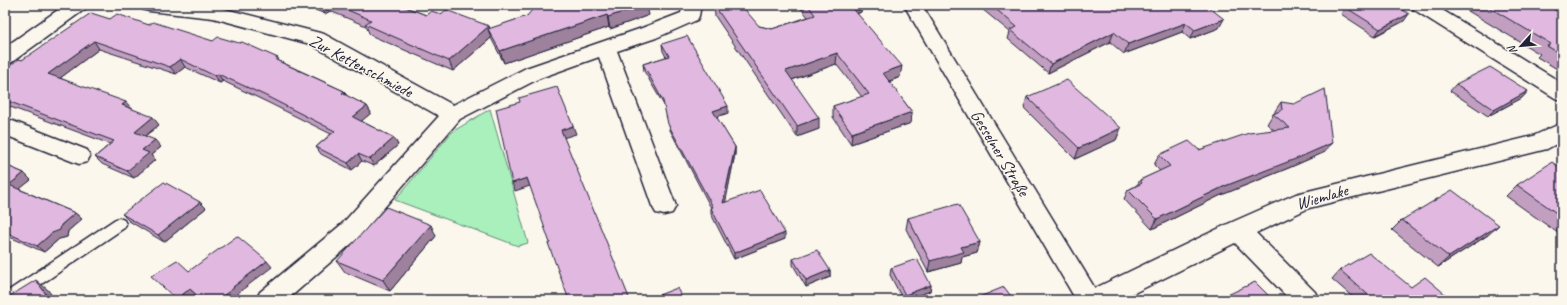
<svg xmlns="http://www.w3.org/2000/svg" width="1567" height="305" font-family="Caveat,sans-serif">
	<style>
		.green { fill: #a9f0bc; stroke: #66897c }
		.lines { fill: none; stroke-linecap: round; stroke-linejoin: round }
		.lane-casing { stroke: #22223b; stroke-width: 3 }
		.street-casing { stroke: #22223b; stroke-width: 3 }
		.secondary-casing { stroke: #22223b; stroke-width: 3 }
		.lane { fill: #fbf7ec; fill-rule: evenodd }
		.street { fill: #fbf7ec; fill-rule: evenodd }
		.secondary { fill: #fbf7ec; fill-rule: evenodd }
		.wall { fill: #c29fc1; stroke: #22223b }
		.shaded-wall { fill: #9e829d; stroke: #22223b }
		.building { fill: #e1b9e0; stroke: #22223b }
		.labels { text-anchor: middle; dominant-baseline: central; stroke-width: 3; stroke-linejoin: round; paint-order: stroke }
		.street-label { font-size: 17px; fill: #22223b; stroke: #fbf7ec }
	</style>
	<rect width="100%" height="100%" fill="#fbf7ec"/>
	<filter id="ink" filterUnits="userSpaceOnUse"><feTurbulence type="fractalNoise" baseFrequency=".025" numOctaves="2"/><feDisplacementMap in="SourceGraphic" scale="8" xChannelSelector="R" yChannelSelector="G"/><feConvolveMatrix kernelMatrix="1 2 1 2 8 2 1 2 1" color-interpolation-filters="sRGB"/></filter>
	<g filter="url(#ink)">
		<path class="green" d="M490,109l38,134 -10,3 -123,-46 57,-68z"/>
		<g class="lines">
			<g class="lane-casing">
				<path id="lane" d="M119,218l5,2 2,4 -2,4 -106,72h-13v-7l109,-73z"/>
			</g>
			<g class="street-casing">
				<path id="street" d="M65,5h22l-2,4 -73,53 -7,2v-17z
					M140,5l73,1 111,28 129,71 73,-37 116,-40 39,-15 2,-8h18l-2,11 -2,4 -41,18 -39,13 59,155 -4,7 -8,2 -8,-2 -4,-7 -53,-149 -59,21 -80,41 -102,119 -71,62h-31l4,-8 82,-68 97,-108 -129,-72 -97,-26 -64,-7 -7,-2z
					M1411,5h23l128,78v17l-7,-2 -142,-89z
					M5,118l82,32 3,6 -3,6 -8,2 -74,-29z
					M1562,123v18l-15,8 -238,59 -53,25 59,59 4,8h-29l-55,-57 -115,57h-37l4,-8 143,-69 66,-29 237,-58z"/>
			</g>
			<g class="secondary-casing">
				<path id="secondary" d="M904,5h18l180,295h-26z"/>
			</g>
			<use href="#lane" class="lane"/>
			<use href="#street" class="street"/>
			<use href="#secondary" class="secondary"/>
		</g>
		<path class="wall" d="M304,5h96l26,10 15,-1 48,12 1,3 37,-13 122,-1 -39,14 -1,-2 -105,36 -13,-25 -38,33 -83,-36 -4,-9 -36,-15 -5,3z
			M714,5l45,21 13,3 36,-12 -10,-12h64l-1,7 -4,2 43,63 -11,5 23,30 -1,11 -60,21 -18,-27v-11l29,-9 -26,-33 -44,16 27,49 -22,8 -82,-121z
			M982,5h224l13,23 -29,11 -8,-7 -58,22 -14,-12 -62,31 -40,-34 2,-7 -28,-23z
			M1458,5h88l16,9v58l-25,-15 3,-3z
			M1345,7l59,14 -29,15 -34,-22z
			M110,19l39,6 129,33 1,3 65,30 3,5 20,10 4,7 -10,8 33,17 4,7 -24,21 -12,-5 -10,9 -31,-16 -5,-7 15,-13 -62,-31 -46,-22 -3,2 -35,-16 -9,7 -77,-25 -39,29 71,30 28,17 -14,11 16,11 -10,8 4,5 -21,18 -32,-14 -7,-7 15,-13 -105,-39v-36l17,-9z
			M662,44l66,69 -12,4 19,30v7l-10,48 60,37 -51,20 -23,-45v-6l-41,-78 -5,-23 -21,-36 -1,-7 23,-7 -3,-6z
			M1456,84l72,7 -6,7 -34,18 -38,-25z
			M1027,97l94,31 -5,12 -41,19 -51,-51z
			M1281,102l44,50 -34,15 -72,29 -67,33 -28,-30 4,-9 9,-5 3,-5 20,-9 -6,-6 5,-10 40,-5 75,-20 -7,-6 6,-10 2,-1v-2z
			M5,165l19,8 7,7 -12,9 56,24 7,6 -14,12 -1,6 -8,2 -15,13 -39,-17z
			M1562,169v67l-56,-40 11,-11z
			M200,202l6,6 -42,34 -35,-21 -7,-7z
			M908,218l72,24 -3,11 -15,4 -1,6 -33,9 -22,-43z
			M1402,220l86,15 -50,32 -46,-37z
			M436,236l-46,55 -45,-19 -8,-11z
			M793,259l37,11v7l-24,10 -13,-22z
			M891,268l40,17 -1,6 -23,9h-4l-13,-25z
			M1340,270l71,17 41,13h-96l-24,-21z"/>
		<path class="shaded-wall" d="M320,5h7l3,6 -5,3z
			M644,5h3l2,10 -39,14 -2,-12z
			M850,5h12l-1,7 -12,4z
			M1409,14l-5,7 -29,15 5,-7z
			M607,15l2,12 -105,36 -4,-12z
			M1224,19l-5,9 -29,11 5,-9z
			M1186,23l-4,9 -58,22 4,-10z
			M489,26l3,11 -4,-8 3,9 -38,33 -4,-10z
			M1114,32l-4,10 -62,31 3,-9z
			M94,41l5,8 -44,33 -7,-8z
			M837,53l-1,11 -50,18v-11z
			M180,59l5,8 -9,7 -6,-7z
			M902,66l-2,11 -19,7 2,-11z
			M218,74l5,7 -3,2 -5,-7z
			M344,91l4,7 -6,-5z
			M1528,91l-6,7 -34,18 6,-6z
			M126,102l6,7 -10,-4z
			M367,106l4,7 -14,12 -4,-8z
			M728,106v7l-15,5v-7z
			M912,112l-1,11 -60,21 1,-11z
			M153,117l6,8 -18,14 -6,-7z
			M819,118v11l-22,8v-11z
			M573,126l3,8 -13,4 -2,-8z
			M1121,128l-5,12 -41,19 4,-11z
			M394,138l4,7 -24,21 -4,-7z
			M155,140l6,7 -10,8 4,5 -21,18 -7,-7 15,-21z
			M1332,143l-7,9 -34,15 -72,29 -67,33 5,-10 68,-33z
			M735,147v7l-11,56 -1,-7z
			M358,154l4,7 -10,9 -4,-7z
			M24,173l7,7 -15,12 -7,-7z
			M527,178l3,8 -15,5 -3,-8z
			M200,202l6,6 -42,34 -6,-7z
			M75,213l7,6 -14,12 -1,6 -8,2 -15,13 -7,-6z
			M431,225l5,11 -46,55 -7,-11z
			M1499,225l-11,10 -50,32 11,-10z
			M785,233v6l-51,20v-6z
			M980,242l-3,11 -15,4 -1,6 -33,9 2,-11 31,-14z
			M267,261l5,6 -34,26 1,1 -8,6h-14l16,-13z
			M830,270v7l-24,10v-7z
			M36,280l12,10 7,10h-5z
			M931,285l-1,6 -23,9h-3l1,-5z
			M190,289l6,6 -7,5h-12l-1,-1z"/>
		<path class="building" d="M336,5h64l26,10 5,-4 10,3 5,-4 43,16 -40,35 -84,-37 6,-4z
			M536,5h108l-36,12 -1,-2 -107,36 -12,-22 39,-13z
			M714,5h27l18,21 13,3 43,-14 -7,-10h43h-1l52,61 -19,7 29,39 -60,21 -19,-27 36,-12 -32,-41 -51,18 33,47 -22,8z
			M991,5h215l18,14 -29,11 -9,-7 -58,21 -14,-12 -63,32 -41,-34 7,-3z
			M1349,5h46l14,9 -29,15 -35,-22z
			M1485,5h61l16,9v41l-15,-9 4,-2z
			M91,13l19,6 7,-5 32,11 4,-3 60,19 5,-4 21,6 3,-1 36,16 -2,2 68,31 -2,2 25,13 -14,11 41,21 -24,21 -12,-5 -10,9 -32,-16 19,-16 -71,-36 -46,-21 -3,2 -35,-17 -10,8 -76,-26 -46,33 78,28 -4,3 31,12 -18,15 20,8 -13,10 7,3 -22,18 -32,-14 19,-16 -109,-41v-31l14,-10 3,1z
			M687,36l41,70 -15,5 22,36 -12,56 37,-13 25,43 -51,20 -23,-45 2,-1 -45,-83 -5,-23 -20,-37 26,-8 -7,-12z
			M1490,67l38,24 -34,19 -38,-26z
			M1067,80l54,48 -42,20 -52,-51z
			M557,87l16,39 -12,4 69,170h-61l-21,-57h2l-23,-65 -15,5 -16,-74 24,-7 -1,-4z
			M1325,89l7,54 -34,15 -73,28 -68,33 -29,-29 14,-7 -2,-3 30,-14 -11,-11 30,-14 10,9 50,-17 41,-5 -17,-14 9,-4 -1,-8 13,2z
			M1552,162l10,7v48l-45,-32z
			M5,165l19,8 -15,12 66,28 -14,12 -1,5 -8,3 -15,13 -32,-14z
			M164,182l36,20 -42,33 -36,-21z
			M1452,190l47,35 -50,32 -47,-37z
			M958,204l22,38 -19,5 3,5 -34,9 -22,-43z
			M386,207l45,18 -48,55 -46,-19z
			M237,236l30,25 -34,26 1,1 -17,12h-15l-12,-11 -14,10 -25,-23 26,-16 12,11z
			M817,250l13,20 -24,10 -13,-21z
			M1369,253l42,34 14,-10 27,23h-38l-4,-4 -6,4h-30l-34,-30z
			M917,259l14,26 -26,10 -14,-27z
			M36,280l14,20h-45v-1z
			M1255,282l18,18h-56z
			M1004,287l10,13h-42z
			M677,288l6,12h-37z"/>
	</g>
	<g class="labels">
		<g class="street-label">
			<text transform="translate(361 66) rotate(28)">Zur Kettenschmiede</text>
			<text transform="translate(1000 153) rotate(59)">Gesselner Straße</text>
			<text transform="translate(1322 197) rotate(-16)">Wiemlake</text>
		</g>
	</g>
	<rect width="1567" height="305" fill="none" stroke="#fbf7ec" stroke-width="20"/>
	<rect x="10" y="10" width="1547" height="285" fill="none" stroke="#22223b" stroke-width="1.5" filter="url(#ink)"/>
	<g transform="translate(1521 46) rotate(243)" stroke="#fbf7ec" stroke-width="3" paint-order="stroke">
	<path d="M0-3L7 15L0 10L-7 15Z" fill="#22223b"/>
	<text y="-6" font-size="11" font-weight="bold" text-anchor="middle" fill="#22223b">N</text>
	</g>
</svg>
